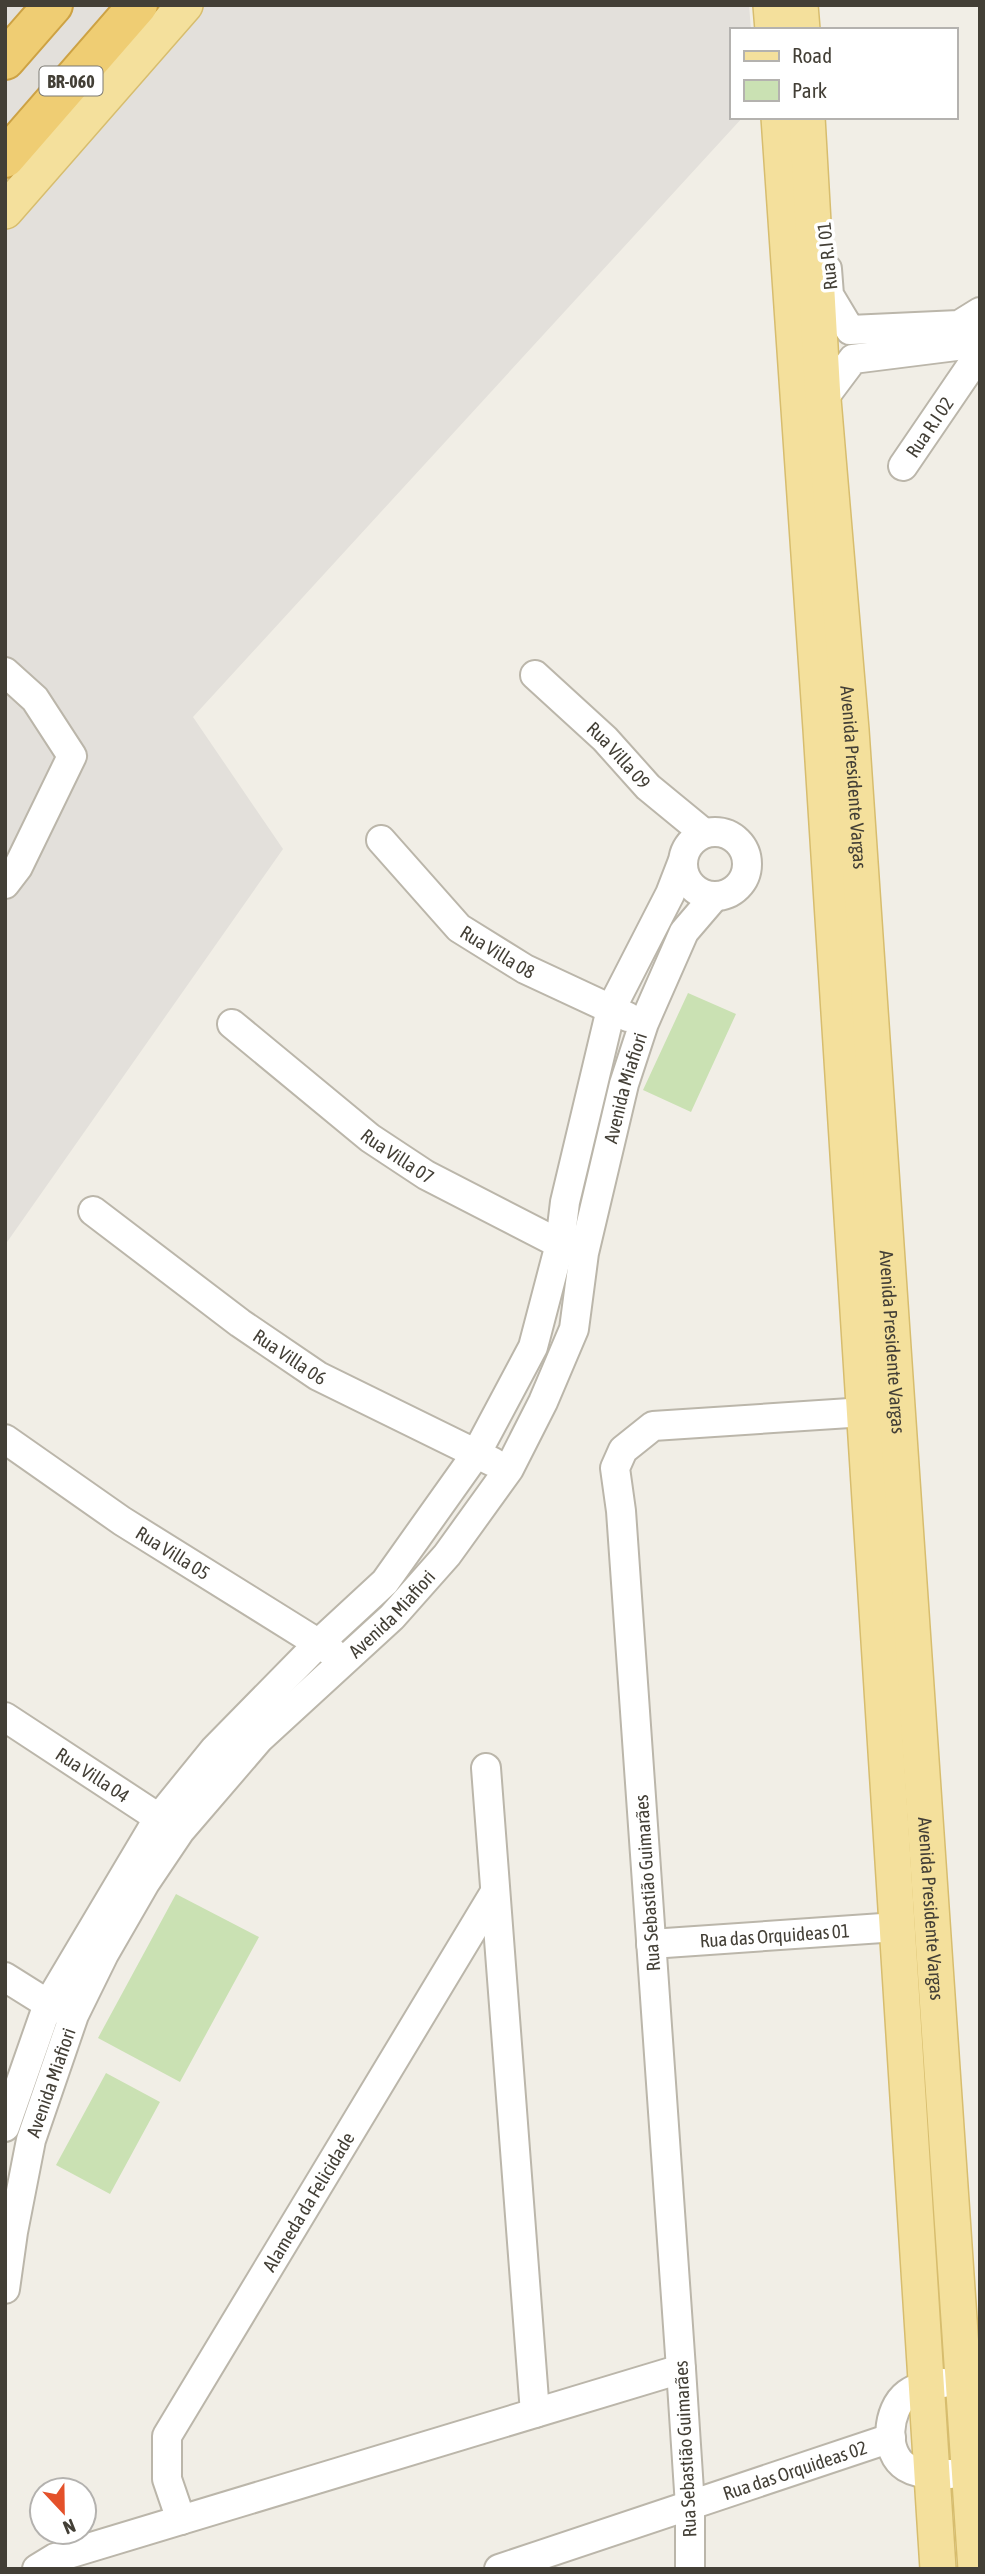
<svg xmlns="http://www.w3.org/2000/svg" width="985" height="2574" font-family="'Asap Condensed',sans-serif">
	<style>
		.industrial { fill: #e3e0db }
		.green { fill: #cae1b3 }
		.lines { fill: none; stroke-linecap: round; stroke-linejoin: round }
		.minor-casing { stroke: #bbb6aa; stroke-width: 32 }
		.major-casing { stroke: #d7bd6e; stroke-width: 38 }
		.highway-casing { stroke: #cda244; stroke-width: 42 }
		.minor { stroke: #fff; stroke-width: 28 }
		.major { stroke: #f4e09c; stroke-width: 35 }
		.highway { stroke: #efcd73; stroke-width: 38 }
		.labels { text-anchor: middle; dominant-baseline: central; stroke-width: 7; stroke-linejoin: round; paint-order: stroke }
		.shield { fill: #fff; stroke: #7b7972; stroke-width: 2 }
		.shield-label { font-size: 18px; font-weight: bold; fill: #433f36 }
		.street-label { font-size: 19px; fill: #433f36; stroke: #fff }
	</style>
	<rect width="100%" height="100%" fill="#f1eee6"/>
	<path class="industrial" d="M5,5h744l2,25h-20v87h12l-550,600 90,132 -278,396z"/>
	<path class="green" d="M688,993l48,21 -45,98 -48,-22z
		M176,1894l83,43 -79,145 -82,-44z
		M106,2073l54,29 -50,92 -54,-29z"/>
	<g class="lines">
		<g class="minor-casing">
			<g id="minor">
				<path d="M827,269l2,26 21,35 109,-5 21,-13"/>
				<path d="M823,399l30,-40 127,-16"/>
				<path id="s1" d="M903,466l77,-113"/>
				<path d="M5,672l30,27 37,57 -54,111 -13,17"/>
				<path id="s2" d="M535,675l70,64 43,48 56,46"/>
				<circle cx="715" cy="864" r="32"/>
				<path id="s3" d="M381,840l78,88 66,41 103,48"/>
				<path id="s4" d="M232,1024l138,114 56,37 134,69 15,5"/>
				<path id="s5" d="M93,1211l147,112 78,53 175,86"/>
				<path id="s6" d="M5,1439l117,82 210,131"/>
				<path id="s7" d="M5,1717l169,111"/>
				<path d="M486,1768l49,645"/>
				<path id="s8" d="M651,1944l246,-17"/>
				<path d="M5,1977l43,27 17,7"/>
				<path d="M5,2127l43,-123 110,-185 56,-69 105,-107 66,-61 91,-128 57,-107 27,-103 5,-42 46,-193 59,-115 12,-31"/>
				<path id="s9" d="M5,2289l8,-57 18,-92 43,-125 30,-61 41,-71 35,-52 79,-92 133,-122 55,-62 62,-86 34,-67 31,-73 10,-76 40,-169 20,-61 40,-91 30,-35"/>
				<path d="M943,2383c-13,1 -25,3 -36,11 -20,15 -24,59 -1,73 13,8 30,8 44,7"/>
				<path id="s10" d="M181,2520l-14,-41v-43l328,-544"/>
				<path d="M37,2569l18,-11 626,-189"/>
				<path id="s11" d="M499,2569l392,-131"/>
				<path d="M690,2569v-63l-9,-137 -60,-858 -6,-43 8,-18 30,-24 212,-14"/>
			</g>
		</g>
		<g class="major-casing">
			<g id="major">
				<path d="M771,5l2,25"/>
				<path d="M800,5l2,25"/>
				<path d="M779,117l42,612 117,1840"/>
				<path id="s12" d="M807,117l16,282 28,331 125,1839"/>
				<path d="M5,211l180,-206"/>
			</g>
		</g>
		<g class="highway-casing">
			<path id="highway" d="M5,60l48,-55
				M5,158l133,-153"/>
		</g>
		<use href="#minor" class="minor"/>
		<use href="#major" class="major"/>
		<use href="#highway" class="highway"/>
	</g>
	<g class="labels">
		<rect class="shield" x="39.5" y="66.5" width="63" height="29" rx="5"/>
		<g class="shield-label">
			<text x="71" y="81">BR-060</text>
		</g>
		<g class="street-label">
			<text transform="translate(827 256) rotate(-96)">Rua R.I 01</text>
			<text stroke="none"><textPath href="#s1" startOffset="47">Rua R.I 02</textPath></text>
			<text stroke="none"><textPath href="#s2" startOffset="116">Rua Villa 09</textPath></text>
			<text stroke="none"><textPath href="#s12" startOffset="662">Avenida Presidente Vargas</textPath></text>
			<text stroke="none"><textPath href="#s3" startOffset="163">Rua Villa 08</textPath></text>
			<text stroke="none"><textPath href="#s9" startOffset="1388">Avenida Miafiori</textPath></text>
			<text stroke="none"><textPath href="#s4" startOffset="212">Rua Villa 07</textPath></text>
			<text stroke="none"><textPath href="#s12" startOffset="1228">Avenida Presidente Vargas</textPath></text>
			<text stroke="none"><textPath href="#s5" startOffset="245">Rua Villa 06</textPath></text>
			<text stroke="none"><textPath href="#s6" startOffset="203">Rua Villa 05</textPath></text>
			<text stroke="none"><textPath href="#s9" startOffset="800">Avenida Miafiori</textPath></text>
			<text stroke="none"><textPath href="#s7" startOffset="105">Rua Villa 04</textPath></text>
			<text transform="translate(647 1883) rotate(-94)">Rua Sebastião Guimarães</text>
			<text stroke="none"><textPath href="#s12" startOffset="1796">Avenida Presidente Vargas</textPath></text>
			<text stroke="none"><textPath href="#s8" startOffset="124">Rua das Orquideas 01</textPath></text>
			<text stroke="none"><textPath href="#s9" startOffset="212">Avenida Miafiori</textPath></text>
			<text stroke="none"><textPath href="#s10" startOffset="360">Alameda da Felicidade</textPath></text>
			<text transform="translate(685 2449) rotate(-93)">Rua Sebastião Guimarães</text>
			<text stroke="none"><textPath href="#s11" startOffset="312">Rua das Orquideas 02</textPath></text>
		</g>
	</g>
	<rect width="985" height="2574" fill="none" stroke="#433f36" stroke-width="14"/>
	<rect x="730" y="28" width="228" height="91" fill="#ffffff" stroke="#b4b2af" stroke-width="2"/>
	<rect x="744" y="51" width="35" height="10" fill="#f4e09c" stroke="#b4b2af" stroke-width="2"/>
	<text x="792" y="63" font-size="21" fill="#433f36">Road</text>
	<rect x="744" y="80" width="35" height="21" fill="#cae1b3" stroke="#b4b2af" stroke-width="2"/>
	<text x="792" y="98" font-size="21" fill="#433f36">Park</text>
	<g transform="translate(63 2511) rotate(158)"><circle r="33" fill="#ffffff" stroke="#b4b2af" stroke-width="2"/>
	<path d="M0-5L12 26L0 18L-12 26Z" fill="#e4512a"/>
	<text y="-10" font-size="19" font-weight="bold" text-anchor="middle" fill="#433f36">N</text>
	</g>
</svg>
